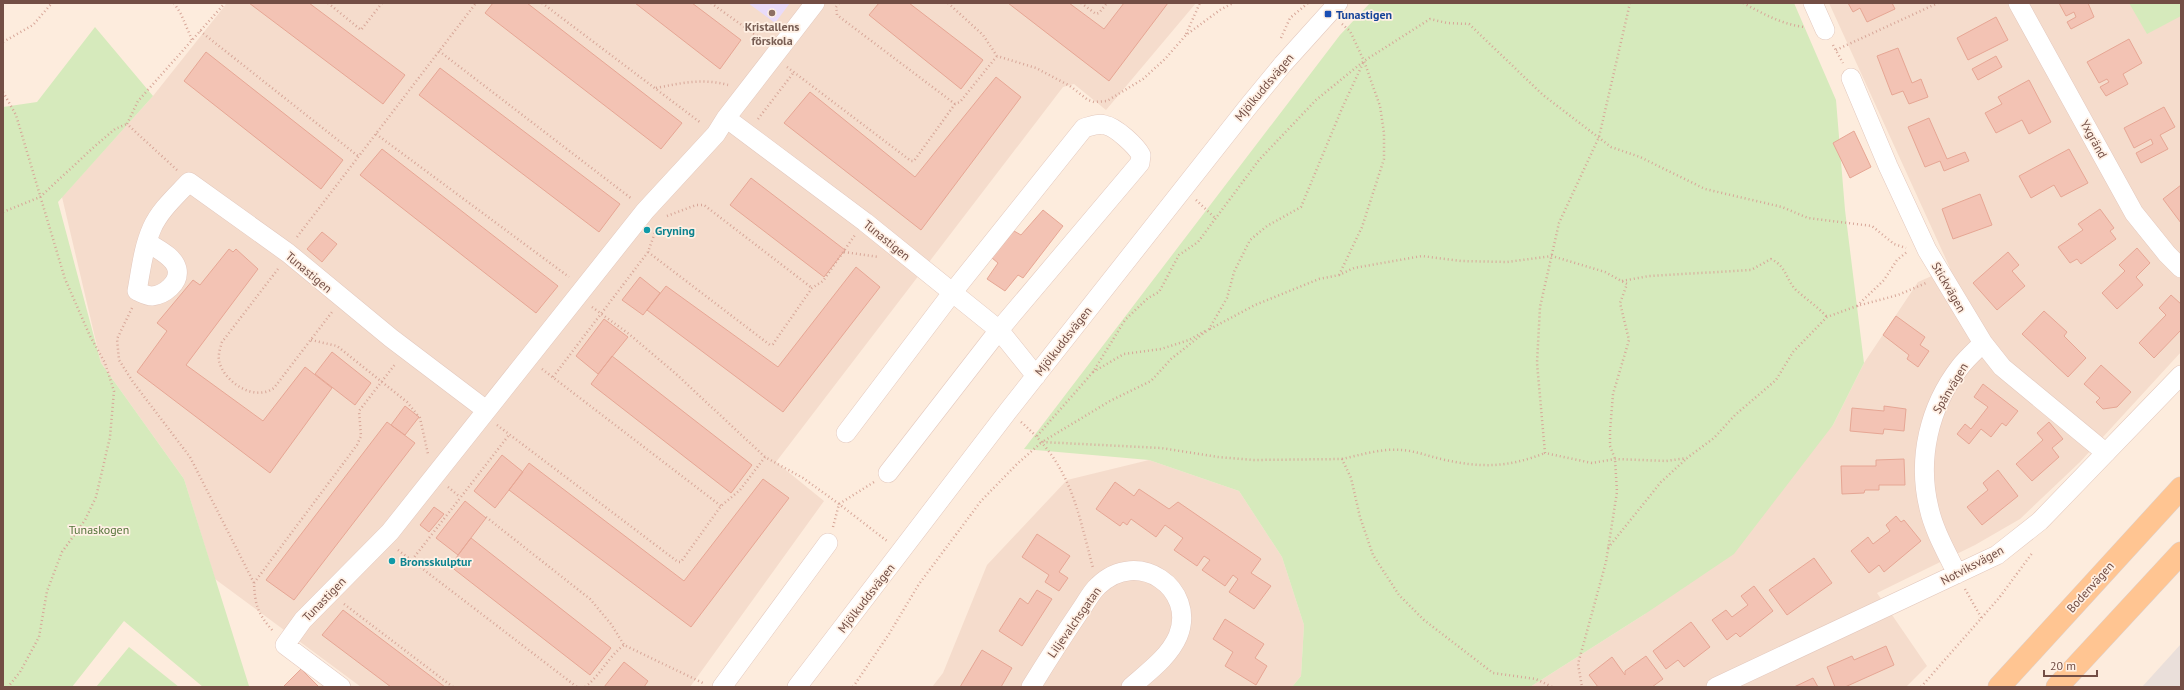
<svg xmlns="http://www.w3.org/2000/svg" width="2184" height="690" font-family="'PT Sans',sans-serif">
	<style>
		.residential { fill: #f5dccc }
		.industrial { fill: #eadfda }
		.education { fill: #e9dbf9 }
		.green { fill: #d6eabc }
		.building { fill: #f3c3b4; stroke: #e6a694 }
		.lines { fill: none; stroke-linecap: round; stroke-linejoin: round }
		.minor-casing { stroke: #e3c8bd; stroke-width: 20 }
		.major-casing { stroke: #dbd1cf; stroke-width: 23 }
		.path { stroke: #d7a698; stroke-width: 2.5; stroke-dasharray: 1 3; stroke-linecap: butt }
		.minor { stroke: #fff; stroke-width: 19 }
		.major { stroke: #ffc592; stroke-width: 22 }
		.education-dot { fill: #8d6e63; stroke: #fff0e4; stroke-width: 1.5 }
		.transit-dot { fill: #1a4fb4; stroke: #fff0e4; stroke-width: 1.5 }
		.culture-dot { fill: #0f9aa8; stroke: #fff0e4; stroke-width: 1.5 }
		.labels { text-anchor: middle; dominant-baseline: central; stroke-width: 3.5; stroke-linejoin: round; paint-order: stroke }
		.transit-label { font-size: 12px; font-weight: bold; fill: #164399; stroke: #fff0e4; text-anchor: start }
		.education-label { font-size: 12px; font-weight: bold; fill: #785e54; stroke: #fff0e4 }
		.street-label { font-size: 12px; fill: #734e45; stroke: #fff0e4 }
		.culture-label { font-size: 12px; font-weight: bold; fill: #0d838f; stroke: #fff0e4; text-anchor: start }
		.park-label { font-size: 12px; fill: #55743b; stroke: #fff0e4 }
	</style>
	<rect width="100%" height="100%" fill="#fdecdd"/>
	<path class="residential" d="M227,3h969l-90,107 -32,-26 -11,3 -287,375 48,39 -134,186h-329l-146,-108 -31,-100 -83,-116 -39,-166 91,-101z
		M1829,3h352v349l-101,110 -60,57 -45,26 -98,48 50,73 -21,21h-376l115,-73 188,-189 31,-62 54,-81 32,-14z
		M1149,460l90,31 43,66 22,68 -3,51 -9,11h-360l11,-14 44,-108 80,-85z"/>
	<path class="industrial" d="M2181,644v43h-39z"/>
	<path class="education" d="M748,3h42l-15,20z"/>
	<path class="green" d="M1370,3h424l42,97 9,110 19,153 -31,62 -99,129 -89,60 -115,73h-238l9,-11 3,-51 -22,-68 -43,-66 -90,-31 -125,-11 316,-414z
		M2129,3h52v13l-34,18z
		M95,27l58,69 -95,106 43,161 83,116 65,207 -46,1 -79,-66 -52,66h-69v-580l34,-5z
		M129,647l50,40h-83z"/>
	<path class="building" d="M249,3h60l96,72 -22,29z
		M493,3h34l155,120 -21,26 -176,-136z
		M635,3h57l49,37 -21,29z
		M879,3h30l74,57 -22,29 -92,-74z
		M1008,3h61l35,26 20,-26h44l-59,78z
		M1848,3h44l3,6 -28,13 -7,-14 -7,4z
		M2059,3h29l6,14 -23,12 -4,-7 9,-5 -2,-5 -8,4z
		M1996,17l12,23 -40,20 -11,-22z
		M2129,39l13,24 -19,11 5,10 -22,12 -6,-9 9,-5 -2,-3 -8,4 -12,-21z
		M1898,48l14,35 9,-4 7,18 -19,7 -6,-13 -11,4 -15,-39z
		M206,52l137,108 -22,29 -137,-108z
		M1996,56l6,11 -24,13 -6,-11z
		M440,68l180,136 -21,28 -180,-137z
		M996,77l25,20 -100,133 -137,-107 26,-31 105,85z
		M2029,80l22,42 -22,12 -7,-14 -26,13 -11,-20 17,-9 -4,-7z
		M2164,107l11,20 -15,8 8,14 -27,14 -5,-10 17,-9 -2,-5 -17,9 -10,-20z
		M1929,118l18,41 18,-7 4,9 -25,10 -4,-10 -15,6 -17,-40z
		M1854,131l17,36 -21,11 -17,-35z
		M382,149l176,137 -22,27 -176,-138z
		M2069,149l19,34 -27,14 -7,-12 -23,13 -12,-22z
		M751,178l94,72 -21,27 -94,-72z
		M2181,185v38l-18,-24z
		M1980,194l12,31 -39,14 -11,-30z
		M2100,209l14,19 -4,3 6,8 -35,25 -4,-5 -7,4 -12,-16 25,-17 -5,-6z
		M1043,210l20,16 -40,52 -5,-3 -13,16 -18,-12 11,-16 -6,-5 22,-27 7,4z
		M322,232l15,12 -15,18 -15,-13z
		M2137,248l13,15 -14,14 7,8 -26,24 -15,-16 23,-22 -6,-6z
		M229,249l4,3 3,-3 22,20 -72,96 77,56 42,-54 27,21 -62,85 -133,-101 30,-41 -10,-8 36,-43 7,5z
		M2008,252l11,13 -7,6 13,15 -28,24 -24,-27z
		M856,267l24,20 -97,125 -136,-102 19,-24 112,81z
		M640,277l20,16 -17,22 -21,-15z
		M2171,295l10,9v26l-27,28 -15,-15 27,-28 -7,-7z
		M2044,311l23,21 -3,4 22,22 -18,19 -46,-43z
		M1896,316l29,21 -5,8 9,6 -11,16 -11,-8 2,-4 -26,-20z
		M604,319l24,18 -30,37 -22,-18z
		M332,352l39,31 -16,22 -40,-31z
		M612,356l140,109 -21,28 -140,-109z
		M2101,365l30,27 -14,15 -14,2 -7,-7 4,-4 -16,-14z
		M1983,384l35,27 -12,15 -4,-3 -11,14 -10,-8 -12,15 -12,-10 8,-10 6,5 17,-22 -14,-10z
		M405,406l14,11 -14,18 -14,-10z
		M1884,406l22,3 -2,22 -20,-2 -1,5 -33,-3 2,-23 32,3z
		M387,422l28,21 -121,157 -28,-20z
		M2049,422l14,17 -11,9 7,9 -27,24 -16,-17 27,-24 -6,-7z
		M502,455l21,17 -28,36 -21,-17z
		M1904,459l1,26h-26v5h-14l-1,3 -22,1 -1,-28h35v-6z
		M529,463l155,118 79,-102 26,19 -98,129 -182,-137z
		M1998,470l20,26 -36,29 -15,-18 21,-17 -5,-7z
		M1115,482l19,14 5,-7 30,20 9,-7 83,57 -10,14 20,13 -17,23 -25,-17 9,-13 -5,-4 -8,11 -23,-16 8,-10 -6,-4 -7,10 -23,-16 9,-12 -18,-13 -9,12 -25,-18 -4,6 -4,-3 -3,4 -24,-17z
		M465,501l21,17 -28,37 -22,-17z
		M434,507l10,7 -15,18 -9,-7z
		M1896,516l5,6 3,-2 17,21 -37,31 -5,-7 -10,8 -18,-22 17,-14 5,7 17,-13 -4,-6z
		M1037,534l33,22 -11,16 9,6 -9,13 -14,-9 4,-7 -27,-18z
		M471,538l140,110 -21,27 -140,-109z
		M1814,558l18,25 -45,32 -18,-25z
		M1754,586l19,25 -33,26 -4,-4 -9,7 -15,-20 14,-10 6,7 16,-12 -7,-9z
		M1037,590l15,9 -30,47 -23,-15 21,-33 8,6z
		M343,610l102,77h-54l-69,-52z
		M1225,619l39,25 -9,14 12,8 -11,19 -31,-19 8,-14 -20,-13z
		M1691,622l19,25 -26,20 -6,-7 -12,9 -13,-18z
		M1886,646l8,19 -49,22h-10l-8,-20 25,-11 2,4z
		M982,650l30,18 -11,19h-41z
		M1646,656l17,23 -11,8h-54l-9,-12 23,-18 13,18v-4z
		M624,662l24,19 -4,6h-40z
		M301,669l18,18h-36z
		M1813,678l5,9h-24z"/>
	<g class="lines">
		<g class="minor-casing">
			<path id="minor" d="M1813,3l12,27
				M2018,3l116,210 33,41 14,14
				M1851,78l37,88 39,84 56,93 19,24 104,86
				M726,118l139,104 134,108 37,46
				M147,242c10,7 27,14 30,27 3,14 -13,26 -25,27 -6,0 -10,-3 -15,-5 4,-21 6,-43 15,-63 8,-18 24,-32 37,-46l99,71 103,85 95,72
				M846,433l106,-140 132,-165c7,-2 14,-5 21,-3 11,2 31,21 36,30l-1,8 -141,167 -111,143
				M1957,574c-10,-21 -23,-43 -28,-66 -12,-49 0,-101 31,-141 6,-8 15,-16 23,-24
				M341,687l-56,-42 18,-25 87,-88 255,-321 71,-77 10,-16 89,-115
				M722,687l106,-144
				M797,687l211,-276 239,-303 36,-44 55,-61
				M1031,687c16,-26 32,-51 49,-76 6,-8 11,-19 18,-25 40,-39 99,3 80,50 -9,21 -30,36 -47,51
				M1716,687l281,-132 43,-34 141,-146"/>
		</g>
		<g class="major-casing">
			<path id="major" d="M1999,687l182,-199
				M2057,687l124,-134"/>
		</g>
		<path class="path" d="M174,3l7,11 11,26
			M328,3l33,27 21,-27
			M542,3l159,120
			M711,3l53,38
			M839,3l-3,4 1,8 118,89
			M948,3l35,32 14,21 39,12 34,18 18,14 6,2 13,-1 36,-22 22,-20 21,-24 34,-25 13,-7
			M1081,3l15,11 3,-1 8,-10
			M1630,3l-31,134 -40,86 -19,84 -3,56 8,90 47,10 23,-4 51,2 21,-3 27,-20 21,-23 41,-35 17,-28 34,-35 30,-11 41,-11 28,-12
			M1743,3c21,11 38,21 61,24
			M1342,24l8,7 14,30
			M200,31l158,125
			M1186,34l14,-31
			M1281,38l9,-20 18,-15
			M3,42l30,-17 19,-22
			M1833,45l10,18
			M1836,50l102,-47
			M439,51l193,148
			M787,67l124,94h3l41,-57 5,-2 37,-46
			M656,88c25,-5 47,-10 72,-3
			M3,92l13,23 49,164 25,57 15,27 9,28 -4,46 -14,60 -11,23 -23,32 -15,39 -8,46 -19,35 -12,15
			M758,119l36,-47
			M376,134l193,143
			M177,170l-50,-46 11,-23 87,-98
			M1196,200l20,19
			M3,212l37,-15 55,-51 20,-17 12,-5
			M667,216l29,-11h8l108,83
			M297,237l179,-234
			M648,252l122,93 3,-1 39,-56 11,-7 32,-46
			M844,252l35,5
			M278,269l-56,73c-2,6 -4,13 -3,19 5,21 35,41 55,27l58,-76
			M1339,275l23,-48 22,-68v-26l-4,-27 -16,-45 -21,45 -42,101 -34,19 -17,14 -16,32 -7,26 -18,31 -38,30 -20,22 -41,20 -68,41 119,6 57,9 36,3 88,-1 9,19 9,39 13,38 26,40 25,25 69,53 43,6 16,8
			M1622,281l27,-5 102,-6 20,-11c16,8 14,19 25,31 10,9 22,17 31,27
			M1857,306l27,-26 13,-20 11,-9
			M592,307l37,27 46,39 90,84 38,21 36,26 48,37
			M132,308l-15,31 2,21 14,22 57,75 64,126c1,23 4,31 19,48
			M1210,329l45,-24 64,-26 20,-4 15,-7 68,-12 39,5 46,1 45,-6 53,16 22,12 -7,19 9,37 -16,54 -3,37v15l5,13 2,33 -11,70 -28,102 4,23
			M311,340l26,6 70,56 13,16 8,36
			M542,369l179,137
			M1093,372l31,-18 37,-5 28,-9 16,-9
			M553,377l95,-125 9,-25
			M1021,422c50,43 56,86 72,146
			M497,425l181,137h3l40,-56 19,-16 25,-33
			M1037,436l56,-64 32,-52 23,-22 11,-6 20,-37 19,-13 61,-82 57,-60 48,-39 66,-42 17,4 22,1 74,71 68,52 29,10 65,32 77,18 26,11 64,8 22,18 12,4
			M1342,459c18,-4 41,-11 60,-9 13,1 26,6 39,9 39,9 66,9 104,-6
			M448,487l12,10
			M486,517l104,82 21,25 13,21 81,39
			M833,527l6,-23 35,-22
			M1608,548l53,-66 25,-23
			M398,550l179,137
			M412,560l97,-125
			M254,583l103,-138 4,-9 -2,-25 37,-48
			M1965,589l17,30
			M344,604l109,83
			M585,687c15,-11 23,-30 39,-42
			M853,687l36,-53 30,-50 62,-83 36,-37 25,-22
			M1921,687l78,-89 34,-46"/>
		<use href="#minor" class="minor"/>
		<use href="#major" class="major"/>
	</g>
	<circle class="education-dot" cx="772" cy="13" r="4"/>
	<rect class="transit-dot" x="1324" y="10" width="8" height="8" rx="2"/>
	<g class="culture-dot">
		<circle cx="647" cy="230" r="4"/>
		<circle cx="392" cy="561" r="4"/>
	</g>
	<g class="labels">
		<g class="transit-label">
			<text x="1336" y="14">Tunastigen</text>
		</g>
		<g class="education-label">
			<text x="772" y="26">Kristallens<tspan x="772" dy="14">förskola</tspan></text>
		</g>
		<g class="street-label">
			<text transform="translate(1264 87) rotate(-50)">Mjölkuddsvägen</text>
			<text transform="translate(2094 139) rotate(61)">Yxgränd</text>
			<text transform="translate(887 240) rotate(39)">Tunastigen</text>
			<text transform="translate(309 272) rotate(40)">Tunastigen</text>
			<text transform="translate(1949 287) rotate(60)">Stickvägen</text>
			<text transform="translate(1063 341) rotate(-52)">Mjölkuddsvägen</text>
			<text transform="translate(1950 388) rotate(-59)">Spånvägen</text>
			<text transform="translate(1972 565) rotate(-28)">Notviksvägen</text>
			<text transform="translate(2090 587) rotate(-48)">Bodenvägen</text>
			<text transform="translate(866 598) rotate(-52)">Mjölkuddsvägen</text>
			<text transform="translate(324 599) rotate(-46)">Tunastigen</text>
			<text transform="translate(1074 622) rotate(-55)">Liljevalchsgatan</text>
		</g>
		<g class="culture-label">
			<text x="655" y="230">Gryning</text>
			<text x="400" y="561">Bronsskulptur</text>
		</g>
		<g class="park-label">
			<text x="99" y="529">Tunaskogen</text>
		</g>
	</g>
	<rect width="2184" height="690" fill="none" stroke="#734e45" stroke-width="8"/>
	<path d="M2044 670v6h53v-6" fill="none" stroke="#734e45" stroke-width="2"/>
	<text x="2050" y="670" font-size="12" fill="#734e45" stroke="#fff0e4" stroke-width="3" paint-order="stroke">20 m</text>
</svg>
